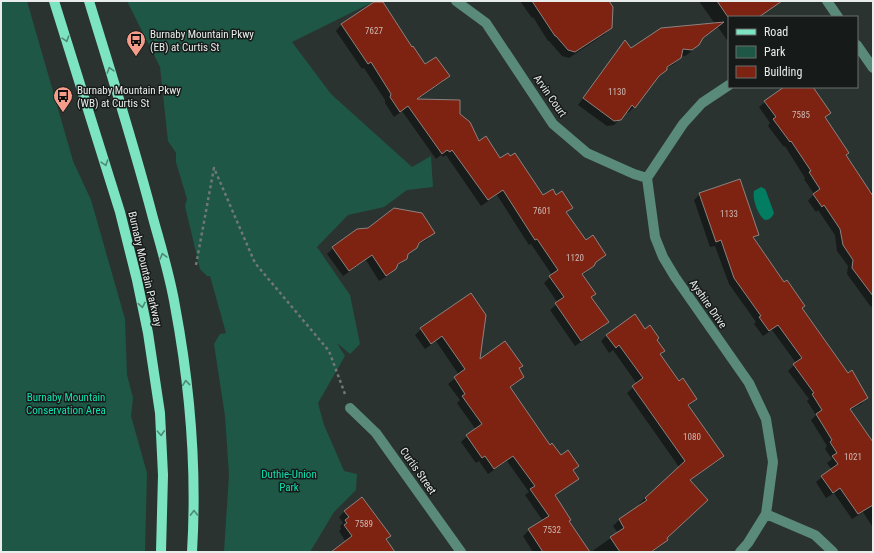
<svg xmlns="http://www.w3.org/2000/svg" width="874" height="553" font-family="'Roboto Condensed',sans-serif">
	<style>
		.green { fill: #1e5745 }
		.water { fill: #027d61 }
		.shadow { fill: #0007 }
		.building { fill: #7e2311; stroke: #8c8280 }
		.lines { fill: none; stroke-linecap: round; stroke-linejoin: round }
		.path { stroke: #707774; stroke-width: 2.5; stroke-dasharray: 3 3; stroke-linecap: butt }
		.minor { stroke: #5a8a79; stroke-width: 10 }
		.major { stroke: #7ce4c1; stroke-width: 10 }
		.oneway { stroke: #4e8975 }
		.labels { text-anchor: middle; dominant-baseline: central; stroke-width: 3; stroke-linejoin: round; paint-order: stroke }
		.number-label { font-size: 9px; fill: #cebab4 }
		.poi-label { font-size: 11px; fill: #e8edeb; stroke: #161a18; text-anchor: start }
		.street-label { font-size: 11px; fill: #e8edeb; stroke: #161a18 }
		.park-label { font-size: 11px; fill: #0ee1b1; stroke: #161a18 }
	</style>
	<rect width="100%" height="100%" fill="#2b3330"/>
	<path class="green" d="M1,1h26l40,139 6,21 18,39 34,119 2,56 6,23 -2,18 16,57 -2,79h-144z
		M127,1h248l-83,41 39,52 81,73 19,-11 2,31 -26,3 -23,17 -36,8 -31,32 33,48 10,49 -10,10 -13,-11 8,13 -27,47 6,22 20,46 13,3 -1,16 -22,22 -24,40h-86l5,-77 -4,-59 -11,-72 6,-10 6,-1 -16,-57h-3l-7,-7 -15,-63 2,-7 -11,-37v-9l-8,-12 -8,-74z"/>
	<path class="water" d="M761,187l4,2 1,2 8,22c-2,4 -4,7 -9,7 -7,-4 -13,-21 -11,-29z"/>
	<path class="shadow" d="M520,1h88l3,27 -6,6 -36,24 -7,-2 -13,-15h-1l-15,-24 -1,1z
		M699,1h67l5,7 -11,9h-31v21l-2,2 -9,-13 -17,13 -3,5 -6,6 -7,5 -4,-1 -1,3 -6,6 -8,5 -6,7 -5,3 -21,28 -6,6 -2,-2 -6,8 -6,6 -7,1 -29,-21 42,-58 5,-5 6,7 84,-25z
		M375,3l49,62 24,11 -5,6 -26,18 42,14 19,29 22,16 43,38 13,-1 15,11 -5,6 20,28 19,14 -6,5 -5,4 -7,8 -5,3 12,19 -3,4 17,24 -6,6 -27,18 -25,-36 8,-7 -14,-20 8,-8 -21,-31 -2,1 -32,-50 -16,11 -35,-51 -3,2 -2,-2 -5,4 -34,-48 -8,6 -9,-14v-3l-21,-32 -2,1 -26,-38 5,-6z
		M786,87h26l18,26 -6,5 21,38 23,35 3,-1 2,3v112l-2,2 -24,-33 1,-8 -11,-15 -2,-16 -17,-25 -2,2 -8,-11 6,-7 -10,-15 1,-1 -20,-32 -1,1 -16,-21 2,-3 -11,-16 6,-5z
		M700,194l58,41 -5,4 95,135 19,24 -6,6 -11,6 23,34 -1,82 -9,-14 -11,7 -18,-26 -8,5 -10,-16 6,-5 10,-7 -5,-7 5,-4 -7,-10 2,-3 -16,-26 5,-5 -9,-14 2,-2 -21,-28 8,-8 -24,-33 -9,6 -9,-12 2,-2 -27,-38 -14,-38 -5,1 -16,-47z
		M433,233l-5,6 -11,6 -1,3 -10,8v2l-6,6 -4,3 -1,2 -6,6 -10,6 -13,-21 -23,16 -16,-22 6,-6z
		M470,294l8,67 40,8 5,8 -6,6 -8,5 41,58 11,11 17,8 -6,6 5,8 -6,5 -17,12 14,25 21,31h-56l-10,-16 6,-6 14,-9 -18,-26 4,-3 -22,-31 -19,13 -9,-13 -3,2 -15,-21 6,-6 9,-6 -19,-27 3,-3 -12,-16 11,-9 -23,-34 -11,8 -10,-14 6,-6z
		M644,330l12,10 3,14 20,28 17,17 -8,8 35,49 -6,6 -28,19 -23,57 1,2 -6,6 -9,6h-61l27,-19 -5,-7 6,-6 22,-15 -2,-1 6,-6 34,-31 -52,-74 10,-9 -24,-34 -4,3 -8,-12 6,-6z
		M345,511l40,29 8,12h-59l12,-10 -7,-11 2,-2 -1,-3 3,-3 -4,-6z"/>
	<path class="building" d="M532,1h77l4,6 -1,21 -37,24 -7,-2 -12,-14h-1z
		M717,1h65l-23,16h-31z
		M374,2h9l29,45 1,-1 12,18 11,-7 14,19 -33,23 43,1v14l10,8 9,19 7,-5 14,22 8,-5 2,3 5,-3 28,42 10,-6 3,6 6,-4 11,17 -7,4 20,28 7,-5 13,20 -10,7 -2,4 -12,8 14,20 -5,3 18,25 -28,19 -26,-38 9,-6 -15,-21 9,-6 -21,-31 -2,1 -32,-50 -15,10 -36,-50 -2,2 -3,-2 -5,4 -34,-48 -8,6 -10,-15 1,-3 -20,-32 -3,2 -27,-40z
		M724,22l-21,16 -4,7 -7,5 -9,-1 -2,9 -14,9v3l-8,6 -24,32 -3,-3 -11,15 -7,1 -31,-23 42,-58 6,8 30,-20z
		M784,87h29l18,26 -6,4 24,36 -3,2 27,41v100l-21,-28 1,-8 -10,-15 -3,-16 -16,-24 -2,2 -9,-13 7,-5 -11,-17 2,-1 -20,-30 -1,1 -17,-23 3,-2 -12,-16z
		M740,179l19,56 -6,2 31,45 3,-2 18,26 -3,2 46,65 4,-3 16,28 -18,11 23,33v63l-15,9 -18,-26 -7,5 -12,-17 17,-12 -6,-8 5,-3 -7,-11 2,-2 -16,-26 6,-4 -10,-16 2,-1 -21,-29 9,-6 -24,-33 -9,6 -10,-14 2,-1 -27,-38 -13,-38 -5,2 -17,-49z
		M394,208l28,5 13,20 -16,10 -2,5 -9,6 -1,5 -9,5 -2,5 -10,7 -14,-21 -23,16 -17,-24 25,-18 11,-1z
		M471,293l15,22 -6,44 25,-18 18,25 -4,2 5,9 -14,10 40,58 2,-2 9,12 7,-5 11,16 -6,4 6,9 -24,16 16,25 -2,1 21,31h-47l-15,-23 21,-13 -19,-27 5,-3 -22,-30 -19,13 -9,-13 -3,2 -16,-23 16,-11 -20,-28 3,-2 -11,-17 11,-8 -23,-33 -11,8 -11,-16z
		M635,314l10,15 5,-4 9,13 -2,2 8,11 -5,3 19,27 4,-3 14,21 -9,6 36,51 -34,24 18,20 -41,38 1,2 -17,12h-31l-10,-15 14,-9 -5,-9 28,-19 -2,-2 40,-37 -53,-75 11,-8 -24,-33 -3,3 -10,-13z
		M362,497l29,39 -5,3 9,13h-64l21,-16 -8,-11 3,-2 -2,-3 4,-3 -5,-6z"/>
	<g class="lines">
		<path class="path" d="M196,265l18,-97 41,95 74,88 16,43"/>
		<path class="minor" d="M456,1l30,22 67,101 34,29 47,21 13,4
			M827,1l11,16
			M857,45l16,23
			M729,85l-27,18 -19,21 -36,54 8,59 8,20 12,20 74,106 17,36 7,43 -7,52 -18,29 -8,9
			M350,408l26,25 85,119
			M766,514l49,21 18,17"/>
		<path class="major" d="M54,1l66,211 17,68 11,53 12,80 3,62 -2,77
			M89,1c22,72 45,144 64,217 8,29 17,58 22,88 15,80 22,164 17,246"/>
	</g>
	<defs><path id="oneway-chevron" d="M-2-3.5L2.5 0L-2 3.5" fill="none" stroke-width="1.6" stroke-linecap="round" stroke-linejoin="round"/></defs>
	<g class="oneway">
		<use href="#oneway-chevron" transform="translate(66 39) rotate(72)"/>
		<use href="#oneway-chevron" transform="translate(110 70) rotate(-107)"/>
		<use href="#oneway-chevron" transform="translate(105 163) rotate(72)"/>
		<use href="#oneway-chevron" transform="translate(163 256) rotate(-105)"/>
		<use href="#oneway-chevron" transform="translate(142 305) rotate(79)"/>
		<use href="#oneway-chevron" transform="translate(186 383) rotate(-96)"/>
		<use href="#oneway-chevron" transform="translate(161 433) rotate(87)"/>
		<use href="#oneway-chevron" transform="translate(194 513) rotate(-91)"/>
	</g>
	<defs>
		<g id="bus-pin" transform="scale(1)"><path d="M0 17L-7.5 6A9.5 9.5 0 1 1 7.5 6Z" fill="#f49d8b" stroke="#161a18"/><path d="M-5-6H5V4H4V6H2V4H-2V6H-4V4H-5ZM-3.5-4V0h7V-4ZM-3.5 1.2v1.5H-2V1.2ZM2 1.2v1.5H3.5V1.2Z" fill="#111"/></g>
	</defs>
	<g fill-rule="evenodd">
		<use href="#bus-pin" x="136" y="40"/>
		<use href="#bus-pin" x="63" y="96"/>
	</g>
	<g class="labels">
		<g class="number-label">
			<text x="374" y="31">7627</text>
			<text x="617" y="92">1130</text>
			<text x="801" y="115">7585</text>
			<text x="542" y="211">7601</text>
			<text x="729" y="214">1133</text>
			<text x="575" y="258">1120</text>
			<text x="692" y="437">1080</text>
			<text x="853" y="457">1021</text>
			<text x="364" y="524">7589</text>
			<text x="552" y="530">7532</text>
		</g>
		<g class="poi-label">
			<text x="150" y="34">Burnaby Mountain Pkwy<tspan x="150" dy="13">(EB) at Curtis St</tspan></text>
			<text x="77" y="90">Burnaby Mountain Pkwy<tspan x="77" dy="13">(WB) at Curtis St</tspan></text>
		</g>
		<g class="street-label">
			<text transform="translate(550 96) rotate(55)">Arvin Court</text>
			<text transform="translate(145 269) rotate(77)">Burnaby Mountain Parkway</text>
			<text transform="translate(708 304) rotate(55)">Ayshire Drive</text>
			<text transform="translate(418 471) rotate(55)">Curtis Street</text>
		</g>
		<g class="park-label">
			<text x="66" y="397">Burnaby Mountain<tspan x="66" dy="13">Conservation Area</tspan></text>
			<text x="289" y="474">Duthie-Union<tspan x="289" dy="13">Park</tspan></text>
		</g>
	</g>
	<rect width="874" height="553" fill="none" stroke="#e8edeb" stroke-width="4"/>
	<rect x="728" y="16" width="130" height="72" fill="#161a18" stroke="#6a6e6c"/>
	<rect x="736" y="29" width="20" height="6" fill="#7ce4c1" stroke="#6a6e6c"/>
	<text x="764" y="36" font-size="12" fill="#e8edeb">Road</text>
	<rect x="736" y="46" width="20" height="12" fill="#1e5745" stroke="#6a6e6c"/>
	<text x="764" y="56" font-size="12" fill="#e8edeb">Park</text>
	<rect x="736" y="66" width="20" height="12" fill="#7e2311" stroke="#6a6e6c"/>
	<text x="764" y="76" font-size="12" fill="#e8edeb">Building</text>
</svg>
